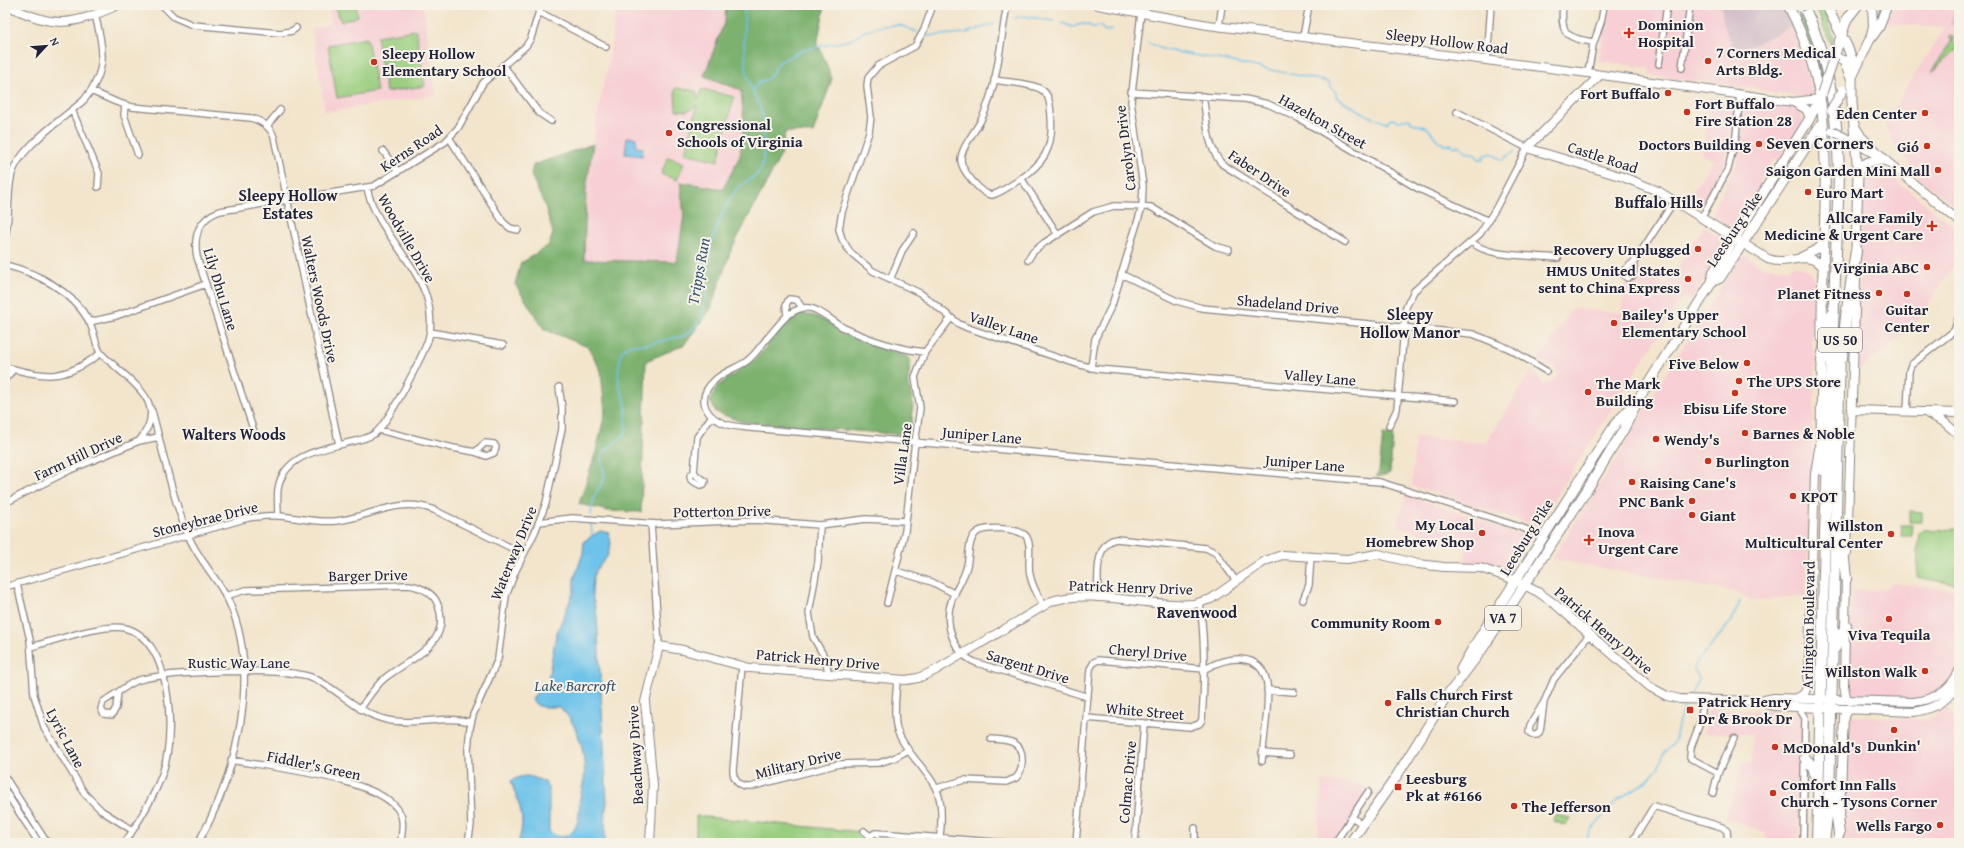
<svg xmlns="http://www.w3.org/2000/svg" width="1964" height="848" font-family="'Gentium Book Plus',serif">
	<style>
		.built { fill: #f7cfd4 }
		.industrial { fill: #d2bdc8 }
		.green { fill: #9ace7f; stroke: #5e785d }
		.forest { fill: #7bb16e; stroke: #4e6a54 }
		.water { fill: #6ec3ea; stroke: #487292 }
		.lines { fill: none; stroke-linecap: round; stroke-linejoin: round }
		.stream { stroke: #6ec3ea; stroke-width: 1.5 }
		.street-casing { stroke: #8a8484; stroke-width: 8 }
		.secondary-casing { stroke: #8a8484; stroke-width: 10 }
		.primary-casing { stroke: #8a8484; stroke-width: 11 }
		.highway-casing { stroke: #8a8484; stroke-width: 12 }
		.street { stroke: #fff; stroke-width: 5.5 }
		.secondary { stroke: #fff; stroke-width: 8 }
		.primary { stroke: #fff; stroke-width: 9 }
		.highway { stroke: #fff; stroke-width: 10 }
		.secondary-bridge-casing { stroke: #8a8484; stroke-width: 10; stroke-linecap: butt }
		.primary-bridge-casing { stroke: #8a8484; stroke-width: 11; stroke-linecap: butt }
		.secondary-bridge { stroke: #fff; stroke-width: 8 }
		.primary-bridge { stroke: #fff; stroke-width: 9 }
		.poi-dot { fill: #c8321e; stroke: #f7f3e8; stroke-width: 1.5 }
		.labels { text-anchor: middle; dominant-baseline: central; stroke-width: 4; stroke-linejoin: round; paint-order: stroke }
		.shield { fill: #f7f3e8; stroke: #62616f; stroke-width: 1 }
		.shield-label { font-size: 14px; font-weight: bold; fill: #22223b }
		.poi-label { font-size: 15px; font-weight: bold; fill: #22223b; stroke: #f7f3e8; text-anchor: start }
		.street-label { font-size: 15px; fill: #22223b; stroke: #f7f3e8 }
		.neighbourhood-label { font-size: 16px; font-weight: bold; fill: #22223b; stroke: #f7f3e8 }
		.water-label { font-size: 16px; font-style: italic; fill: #395270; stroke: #f7f3e8 }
		.quarter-label { font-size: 17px; font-weight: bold; fill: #22223b; stroke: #f7f3e8 }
	</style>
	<rect width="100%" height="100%" fill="#f7f3e8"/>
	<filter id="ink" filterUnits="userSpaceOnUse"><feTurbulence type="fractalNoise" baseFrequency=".025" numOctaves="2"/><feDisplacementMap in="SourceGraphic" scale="8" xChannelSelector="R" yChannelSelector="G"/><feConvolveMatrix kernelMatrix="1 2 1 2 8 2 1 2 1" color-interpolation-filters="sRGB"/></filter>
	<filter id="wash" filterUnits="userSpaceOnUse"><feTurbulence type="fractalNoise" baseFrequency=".012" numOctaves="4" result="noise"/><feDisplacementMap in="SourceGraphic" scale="16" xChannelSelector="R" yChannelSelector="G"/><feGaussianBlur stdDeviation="0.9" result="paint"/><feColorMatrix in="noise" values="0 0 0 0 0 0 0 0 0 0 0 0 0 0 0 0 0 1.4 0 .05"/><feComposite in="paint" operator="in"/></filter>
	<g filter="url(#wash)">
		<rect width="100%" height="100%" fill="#f3e5cc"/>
		<path class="built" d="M329,5h94l13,90 -111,17 -13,-83 19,-6z
			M616,5h110l-1,15 -21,56 37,14 3,33 -4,33 -17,33 -43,-6 4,32 -6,47 -94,-2 2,-71 11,-75 12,-52z
			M1606,5h52l-2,23 3,-23h62l2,18 13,31 56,-28 21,68 -10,3 -32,-4 -23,-7 1,2 -47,-7 -1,2 -51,-8v-7l-51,-7z
			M1893,5h64l2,20v184l-51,-40 4,-5 -15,-15 -13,-26 59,-93 3,-3 -61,-3z
			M1710,97l21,3 4,5 -13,70 -19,32 -6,1 -11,-7 27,-41 -11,-6z
			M1749,103l49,4 5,15 -24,38 -6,-1 -13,23 3,2 -10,16 2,2 -17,25 -6,1 -17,-11 -1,-9 22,-43 10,-58z
			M1876,164l83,67v26l-46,70 -55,43 -1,-46 5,-156z
			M1704,227l19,12 2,7 -35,56 -7,-5 -146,229 -125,-40 3,-49 71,6 46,-73 10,13h7l6,-4 2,-6 -3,-7 -16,-5 34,-53 50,5 3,-33 5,2 5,-2 4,-11 26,17z
			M1745,256l18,11 25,1 7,-3 11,4 4,3 4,7 -2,52 1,18 3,11 -10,235 -54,6 -17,-9 -183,-33 66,-102 28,-51 92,-146z
			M1407,495l119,41v6l-18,28 -44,-7 3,-15 -70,-23z
			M1892,583l67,7v74l-6,13 -9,9 -18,11 -21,2 -58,-4 4,-104 34,-3z
			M1946,708l13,15v120h-117l5,-128 79,5z
			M1708,709l65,2 5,2 21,1 4,4 -4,125h-33v-10l-40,-15 17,-55h9l1,-29 -49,-1z
			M1322,781l36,3 16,9 -32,50h-25z"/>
		<path class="industrial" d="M1721,5h61l10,21 -56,28 -13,-31z
			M1957,5h2v21l-9,-1z"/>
		<path class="green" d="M335,5h20l3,11 -17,6z
			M1815,5h7l4,8 7,24 -2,9z
			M416,30l9,56 -39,6 -9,-56z
			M1951,36l4,2 -3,3 7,7v5l-3,-3 -24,22 20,-33 -3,-2z
			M367,38l10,53 -40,7 -9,-53z
			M676,88l20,3 2,9 4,-11 32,8 -16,64 -33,-8 12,-47 -10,5 -11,-1 -1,-20z
			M668,157l16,6 -7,17 -16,-6z
			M1909,511l13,1v10h-13z
			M1902,525h10l-1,11h-10z
			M1959,529v56l-42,-8 2,-44 5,-3z
			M1556,815l14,3 -4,8 -13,-5 1,-5z
			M696,816l166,16 -1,11h-165z"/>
		<path class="forest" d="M726,5h99l-9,44 4,-1 12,31 -19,54 -28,-1 -4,23 -50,95 -20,58 -27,37 -38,16 -5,151 -32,-1 -30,-7 17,-52 9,-39 -4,-42 -13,-24 -44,-18 -29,-45 6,-21 28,-18 4,-12 -8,-27 -14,-31 2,-10 60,-21 -7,45 -2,71 93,2 7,-47 -4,-33 43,7 17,-33 4,-33 -3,-33 -37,-14 21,-56z
			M1802,10l21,62 -3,8 -22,-64z
			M803,314l12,2 58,29 35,12 3,4 -3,20 5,23 -2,28 -4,3 -165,-13 -26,-10 -6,-11 7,-15 39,-27 33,-39z
			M1383,434l10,1 -3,38 -12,4 -2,-1 3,-4z"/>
		<path class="water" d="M627,137l9,1v9l7,1 -1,8 -17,-2z
			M600,531l9,2 2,11 -4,13 -11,13 -3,8 -1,16 5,22 10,187 -2,11v29h-87c9,-27 1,-36 -7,-62 14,-8 20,-5 34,1l4,9v40c6,6 17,9 24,0 7,-8 6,-22 7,-33 1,-6 3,-12 4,-18 3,-24 -6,-58 -25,-73 -11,-1 -21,4 -27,-8l4,-6 8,-4 4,-9 8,-45 18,-44v-12l9,-26 1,-12z"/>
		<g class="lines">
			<path class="stream" d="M1015,18l8,-2 31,5
				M1062,23l11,4c8,-3 13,-5 20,1l7,-2 5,5 7,-1
				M926,36l40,-3 28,-9
				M1148,43l17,7 63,11 101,21 1,4 6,6v5l31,18 20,8 4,-4 8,2 10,-2 3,4 16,5 10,13 7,4 6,-1 3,3 4,-2 11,8h5l5,6h5l-1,-3 8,-3 11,7 13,-9
				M751,92l8,-10 9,-3 11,-17 24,-12 48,-10 12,-8 18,-6 19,-1 17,7
				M591,515l3,-18 11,-19 -4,-19 2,-6 21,-18 2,-4v-26l-7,-20 -1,-12 3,-21 8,-7 19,-1 35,-8c32,-14 21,-61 27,-88 5,-17 15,-44 26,-58 8,-10 23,-12 26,-24 3,-12 3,-37 1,-49 -3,-14 -11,-24 -15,-39 -5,-24 -4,-49 -4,-73
				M591,523l1,12
				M1690,696l9,-18 -6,-11c16,-23 40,-39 47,-67
				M1584,843l7,-13 26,-30 30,-19 11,-13 7,-17c13,-6 11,-24 16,-36 1,-4 4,-8 5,-12"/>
		</g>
	</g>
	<g filter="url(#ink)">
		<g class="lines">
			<g class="street-casing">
				<path id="street" d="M162,5l12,12 19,8 87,8 12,-2 4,-3
					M933,5l-9,25 -9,16 -37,20 -10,12 -1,8 4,31 -2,15 -27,80 -3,17 3,10 8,13 23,19 47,22 39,31 9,4 109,36 21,5 357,32
					M1563,5c-3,29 3,33 30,37
					M539,12l67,35
					M1219,26l3,-21
					M1303,37l6,-32
					M1487,61l4,-56
					M1659,64l8,-59
					M503,65l36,48 12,8
					M1682,68l8,-63
					M1588,73l5,-28 8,-23 3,-17
					M994,80c12,2 38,3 48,10 8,5 8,16 9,25 3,34 -7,49 -35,67 -8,5 -16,11 -24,13 -10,0 -31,-25 -31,-35 0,-12 13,-27 19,-38 18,-34 20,-80 27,-117
					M91,91l25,11 16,5 119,11c11,3 19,8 23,19l65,308
					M1131,92l114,7 23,5 30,14 119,70 72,33
					M1203,96c4,23 3,50 19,68l123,78
					M125,105l-1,10 14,40
					M72,110l27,63 -1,14
					M267,126l13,-16
					M450,139l53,83 7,6 8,2
					M383,151l15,21
					M5,171l8,1
					M1021,178l37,57
					M1702,217l26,-48 8,-33 4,-42
					M5,237c5,-20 2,-39 6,-59 5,-29 52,-59 73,-78 24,-29 20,-52 11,-85
					M1472,242c15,16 64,13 86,16
					M1028,260l5,-8 11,-9 49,-31 21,-6 37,1 64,39 14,4
					M1634,262l41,-62
					M1634,262l-1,14 -6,2 -3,-3v-5z
					M5,265c33,8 67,26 84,56 5,10 6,22 11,31 4,6 11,10 16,15 26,23 50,41 23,74
					M1121,274l56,27 25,7 271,26 37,15 36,22
					M890,280l12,-29 12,-18
					M787,316l-1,-11 3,-6 8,1 5,8
					M89,322l27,-6 90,-32
					M1954,331l5,-15
					M430,332l73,13
					M925,352c-28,-3 -55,-12 -81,-24 -11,-6 -27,-22 -40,-20 -16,2 -25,17 -35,28 -7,8 -13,18 -22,25 -10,7 -22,10 -31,18 -22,19 -11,39 13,46 7,2 14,2 21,3l630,54 140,45 15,6
					M5,367c43,11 59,14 96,-14
					M1091,368l4,-29 17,-34 30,-98 1,-21 -12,-84 10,-89
					M5,379l9,-10
					M152,411c11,40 20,86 36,124 10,25 30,43 41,67 33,74 7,174 -31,241
					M1907,412l2,-41 2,-6 43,-34 5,-1
					M1389,426l8,-17 9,-102 8,-16 9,-8 57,-49 16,-26 31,-60 -70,-36
					M379,430l74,18 22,4
					M254,432l-57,-175c-4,-21 2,-39 23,-46l154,-25 71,-44 13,-14 25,-45 43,-37 5,-8 10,-33
					M485,443l9,1 2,3 -2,6 -8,3 -11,-4z
					M694,472l-4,4 1,4 9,5 4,-1 1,-3 -7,-4 -4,-5 3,-35 14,-20
					M5,503l65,-33 69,-29 20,-4
					M278,516c0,-9 -1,-19 0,-27 5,-32 39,-39 65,-45 10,-3 22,-4 31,-10 13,-8 48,-77 54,-94 3,-9 3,-18 2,-27 -4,-45 -54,-80 -63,-125
					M539,522l33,-4 85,6 98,-4 65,5 46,-6 40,2
					M651,524l8,122
					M820,525l-2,37 -9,51 4,24 12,21 4,17
					M896,571l36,11 23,12
					M17,584l13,56 4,55 10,32 41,67 17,17 30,19
					M5,587l243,-69c10,-1 20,-3 30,-2 20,1 38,7 58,5 35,-4 62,-25 98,-11l90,44
					M225,596l21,-6 163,-5c12,2 25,8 29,20 15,40 -30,54 -53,73 -10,8 -17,20 -25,31
					M1098,598c0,-18 -4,-55 18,-59l90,9 10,5 20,28
					M1303,600l6,-15 2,-29
					M887,603l18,-72 9,-81 6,-42 -5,-31 10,-25 26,-34
					M1043,605c-5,-9 -11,-19 -13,-30 -3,-12 3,-29 -4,-39 -7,-8 -44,-11 -51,-2 -8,8 -5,25 -9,35 -3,11 -10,20 -14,30 -9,24 1,55 25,64l111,34
					M31,647c23,-6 72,-24 94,-19 47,11 50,103 39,140 -7,25 -25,52 -39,75
					M742,666l-9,104c0,10 7,18 17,17l89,-23 40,-1 15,-5 14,-8
					M897,681c-1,16 -4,33 0,49 4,11 11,20 18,29 25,30 29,39 25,78
					M1267,690l27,2
					M118,692c6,-4 12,-8 18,-11 27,-10 149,-14 175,-4 26,10 45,36 76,43 28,6 56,-5 84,2
					M118,692l-2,16 -4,7 -8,-1 -3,-5 2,-7z
					M1703,701l-2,19 -10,27 -1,11 28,15
					M1544,702l-4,29 -3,4h-5l-3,-3 1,-7 14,-23 10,-23 35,-44
					M1798,707l7,11 -2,125
					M1086,718l104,9 9,-3 3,-4c3,-40 3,-78 -2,-117
					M1262,753l28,2
					M231,760c36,7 153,18 169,53 5,9 1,20 1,30
					M5,777l42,66
					M937,788l27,-8 42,2 10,-4c5,-5 6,-11 6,-17 1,-21 -15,-21 -31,-22
					M5,791l34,52
					M1713,793l5,-20 16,-35
					M1352,817l11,8
					M1195,828v15
					M864,831l6,5 5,-3 17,1 115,9
					M468,843l3,-18 -3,-76 2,-21 3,-13 25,-56 8,-63 9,-24 20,-40 11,-29 16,-74v-21l-3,-21
					M868,843l2,-7
					M1076,843l14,-174 4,-7 4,-2 107,9c21,-12 57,-19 62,15 3,20 -4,56 -5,77
					M1135,843l9,-120
					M1335,843l33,-51
					M1631,843l23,-37 68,21 5,4 1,12"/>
			</g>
			<g class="secondary-casing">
				<path id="secondary" d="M6,5c49,23 62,22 112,0
					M1098,5l110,20 380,48 205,29 26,-3
					M1870,38l3,-12 -1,-21
					M1600,75l-73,73 96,29 35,14 110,68c22,8 36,-11 56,8
					M1795,103l11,6 4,9
					M1851,140l34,20 74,61
					M1801,257l18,-9 5,-7
					M1851,410l108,3
					M1928,414l16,8 15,13
					M1847,552l9,-274
					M1846,574l-2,112 2,11 4,4
					M1796,699l8,-5 4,-9 7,-211 4,-25
					M1760,702l14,4 140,6c19,-3 33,-11 45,-26
					M1840,816l4,-100 4,-7
					M650,843l3,-58 -8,-83 14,-56 24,4 67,18 156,12 12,-2 16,-7 118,-70c44,-13 96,7 142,3l17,-5 54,-38 17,-6 65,4 31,-5 40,10 26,3 36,1 27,9 31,15 18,13 94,82 17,9 13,3 79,2 15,-3 139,4c20,-2 38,-12 46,-31
					M1838,843l1,-15"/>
			</g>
			<g class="primary-casing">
				<path id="primary" d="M1788,5c18,35 32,77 35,116 6,72 -2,145 -1,217
					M1826,5l21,41 5,13v44l6,70 -2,78
					M1853,75l16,-34 10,-14 8,-22
					M1850,76l-6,-15 -10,-4 13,-38 11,-14
					M1855,127l6,10 24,23c-12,1 -22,0 -27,13
					M1712,282l8,-4 103,-157
					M1821,438l1,-83
					M1461,669l13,-23 142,-223 17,-18
					M1447,696l34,-45 106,-161 37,-61 14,-29 74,-118 1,-9 97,-155 12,-25
					M1350,843l44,-63 56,-89"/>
			</g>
			<g class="highway-casing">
				<path id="highway" d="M1803,5c26,53 35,112 36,170l-14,359 -8,309
					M1842,358l4,-42 10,-65
					M1822,361l7,-45
					M1821,438l1,32
					M1841,530l5,49
					M1835,648l11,-22
					M1805,758l8,9 3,11
					M1834,794l5,40
					M1824,843l5,-46 11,-446"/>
			</g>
			<use href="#street" class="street"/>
			<use href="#secondary" class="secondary"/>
			<use href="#primary" class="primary"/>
			<use href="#highway" class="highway"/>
			<g class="secondary-bridge-casing">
				<path id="secondary-bridge" d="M1800,7l4,-2
					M1832,131l16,8"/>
			</g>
			<g class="primary-bridge-casing">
				<path id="primary-bridge" d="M1822,93l12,-36
					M1831,110l12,-20"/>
			</g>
			<use href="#secondary-bridge" class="secondary-bridge"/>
			<use href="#primary-bridge" class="primary-bridge"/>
		</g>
	</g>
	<g class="poi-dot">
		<path d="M1627 27h4v4h4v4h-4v4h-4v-4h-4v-4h4z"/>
		<circle cx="1708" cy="61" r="4"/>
		<circle cx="374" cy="62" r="4"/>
		<circle cx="1668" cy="93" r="4"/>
		<circle cx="1687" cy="112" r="4"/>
		<circle cx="1925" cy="113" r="4"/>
		<circle cx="669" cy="133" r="4"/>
		<circle cx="1759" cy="144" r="4"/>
		<circle cx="1927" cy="146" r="4"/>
		<circle cx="1938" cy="170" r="4"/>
		<circle cx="1808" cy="192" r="4"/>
		<path d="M1930 220h4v4h4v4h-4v4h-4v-4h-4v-4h4z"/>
		<circle cx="1698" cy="249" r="4"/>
		<circle cx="1927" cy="267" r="4"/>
		<circle cx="1688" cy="279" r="4"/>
		<circle cx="1879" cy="293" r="4"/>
		<circle cx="1907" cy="294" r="4"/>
		<circle cx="1614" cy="323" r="4"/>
		<circle cx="1747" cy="363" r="4"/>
		<circle cx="1739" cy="381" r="4"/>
		<circle cx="1588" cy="392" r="4"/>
		<circle cx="1735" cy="393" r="4"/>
		<circle cx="1745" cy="433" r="4"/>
		<circle cx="1656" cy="439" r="4"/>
		<circle cx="1708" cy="461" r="4"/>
		<circle cx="1632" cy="482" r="4"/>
		<circle cx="1793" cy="496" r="4"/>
		<circle cx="1692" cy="501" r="4"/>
		<circle cx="1692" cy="515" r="4"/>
		<circle cx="1482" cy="533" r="4"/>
		<circle cx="1891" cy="534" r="4"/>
		<path d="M1587 534h4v4h4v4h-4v4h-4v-4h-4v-4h4z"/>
		<circle cx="1889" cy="619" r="4"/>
		<circle cx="1438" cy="622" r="4"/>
		<circle cx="1925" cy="671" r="4"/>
		<circle cx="1388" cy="703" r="4"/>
		<rect x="1686" y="706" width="8" height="8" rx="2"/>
		<circle cx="1894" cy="730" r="4"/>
		<circle cx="1775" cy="747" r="4"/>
		<rect x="1394" y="783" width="8" height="8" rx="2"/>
		<circle cx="1773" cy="793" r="4"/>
		<circle cx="1514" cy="806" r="4"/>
		<circle cx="1940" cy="825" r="4"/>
	</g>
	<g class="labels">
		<g class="shield">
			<rect x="1818" y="328" width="44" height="24" rx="3"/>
			<rect x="1485" y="606" width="36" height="24" rx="3"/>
		</g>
		<g class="shield-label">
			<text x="1840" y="340">US 50</text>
			<text x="1503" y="618">VA 7</text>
		</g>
		<g class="poi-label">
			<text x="1638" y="24">Dominion<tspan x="1638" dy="17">Hospital</tspan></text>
			<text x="1716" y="52">7 Corners Medical<tspan x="1716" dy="17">Arts Bldg.</tspan></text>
			<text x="382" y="53">Sleepy Hollow<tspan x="382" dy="17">Elementary School</tspan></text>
			<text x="1660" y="93" text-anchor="end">Fort Buffalo</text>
			<text x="1695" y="103">Fort Buffalo<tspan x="1695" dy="17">Fire Station 28</tspan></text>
			<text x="1917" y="113" text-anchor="end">Eden Center</text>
			<text x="677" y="124">Congressional<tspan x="677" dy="17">Schools of Virginia</tspan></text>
			<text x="1751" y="144" text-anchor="end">Doctors Building</text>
			<text x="1919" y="146" text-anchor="end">Gió</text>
			<text x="1930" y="170" text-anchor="end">Saigon Garden Mini Mall</text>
			<text x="1816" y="192">Euro Mart</text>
			<text x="1923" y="217" text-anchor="end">AllCare Family<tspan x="1923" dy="17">Medicine &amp; Urgent Care</tspan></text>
			<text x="1690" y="249" text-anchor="end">Recovery Unplugged</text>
			<text x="1919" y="267" text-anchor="end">Virginia ABC</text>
			<text x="1680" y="270" text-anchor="end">HMUS United States<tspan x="1680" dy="17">sent to China Express</tspan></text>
			<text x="1871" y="293" text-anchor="end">Planet Fitness</text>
			<text x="1907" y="309" text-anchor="middle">Guitar<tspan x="1907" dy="17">Center</tspan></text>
			<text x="1622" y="314">Bailey's Upper<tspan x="1622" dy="17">Elementary School</tspan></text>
			<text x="1739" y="363" text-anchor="end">Five Below</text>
			<text x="1747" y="381">The UPS Store</text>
			<text x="1596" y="383">The Mark<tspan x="1596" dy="17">Building</tspan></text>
			<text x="1735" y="408" text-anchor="middle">Ebisu Life Store</text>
			<text x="1753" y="433">Barnes &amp; Noble</text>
			<text x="1664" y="439">Wendy's</text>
			<text x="1716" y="461">Burlington</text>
			<text x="1640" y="482">Raising Cane's</text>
			<text x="1801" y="496">KPOT</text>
			<text x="1684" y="501" text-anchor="end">PNC Bank</text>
			<text x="1700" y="515">Giant</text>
			<text x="1474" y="524" text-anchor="end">My Local<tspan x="1474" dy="17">Homebrew Shop</tspan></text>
			<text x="1883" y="525" text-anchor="end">Willston<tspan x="1883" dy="17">Multicultural Center</tspan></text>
			<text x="1598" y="531">Inova<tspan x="1598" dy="17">Urgent Care</tspan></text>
			<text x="1430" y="622" text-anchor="end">Community Room</text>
			<text x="1889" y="634" text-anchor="middle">Viva Tequila</text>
			<text x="1917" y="671" text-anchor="end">Willston Walk</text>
			<text x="1396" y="694">Falls Church First<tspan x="1396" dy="17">Christian Church</tspan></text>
			<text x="1698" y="701">Patrick Henry<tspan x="1698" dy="17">Dr &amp; Brook Dr</tspan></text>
			<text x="1894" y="745" text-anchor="middle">Dunkin'</text>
			<text x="1783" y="747">McDonald's</text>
			<text x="1406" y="778">Leesburg<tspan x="1406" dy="17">Pk at #6166</tspan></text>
			<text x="1781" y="784">Comfort Inn Falls<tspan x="1781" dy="17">Church - Tysons Corner</tspan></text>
			<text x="1522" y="806">The Jefferson</text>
			<text x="1932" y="825" text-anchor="end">Wells Fargo</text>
		</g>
		<g class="street-label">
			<text transform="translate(1447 41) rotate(7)">Sleepy Hollow Road</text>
			<text transform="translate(1323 121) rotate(29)">Hazelton Street</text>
			<text transform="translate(411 148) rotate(-34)">Kerns Road</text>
			<text transform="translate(1125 148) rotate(-97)">Carolyn Drive</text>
			<text transform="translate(1603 157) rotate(18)">Castle Road</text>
			<text transform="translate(1260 173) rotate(34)">Faber Drive</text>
			<text transform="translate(1734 229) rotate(-56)">Leesburg Pike</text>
			<text transform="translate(407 238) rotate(60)">Woodville Drive</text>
			<text transform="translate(221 289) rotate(73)">Lily Dhu Lane</text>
			<text transform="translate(320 299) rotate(78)">Walters Woods Drive</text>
			<text transform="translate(1288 304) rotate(5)">Shadeland Drive</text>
			<text transform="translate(1004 327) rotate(19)">Valley Lane</text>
			<text transform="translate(1320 377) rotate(5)">Valley Lane</text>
			<text transform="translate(982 435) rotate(5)">Juniper Lane</text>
			<text transform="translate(902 454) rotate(-82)">Villa Lane</text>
			<text transform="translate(78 456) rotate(-25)">Farm Hill Drive</text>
			<text transform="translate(1305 463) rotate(5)">Juniper Lane</text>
			<text transform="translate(722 511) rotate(-1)">Potterton Drive</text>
			<text transform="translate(205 519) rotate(-14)">Stoneybrae Drive</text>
			<text transform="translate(1526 537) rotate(-58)">Leesburg Pike</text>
			<text transform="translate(513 553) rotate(-68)">Waterway Drive</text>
			<text transform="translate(368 575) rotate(-1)">Barger Drive</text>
			<text transform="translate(1131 587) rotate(2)">Patrick Henry Drive</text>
			<text transform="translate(1808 625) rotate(-89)">Arlington Boulevard</text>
			<text transform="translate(1604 630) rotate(41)">Patrick Henry Drive</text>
			<text transform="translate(1148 652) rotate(5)">Cheryl Drive</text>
			<text transform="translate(818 659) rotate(5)">Patrick Henry Drive</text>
			<text x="239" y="662">Rustic Way Lane</text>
			<text transform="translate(1028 666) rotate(17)">Sargent Drive</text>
			<text transform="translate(1145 711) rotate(5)">White Street</text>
			<text transform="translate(66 738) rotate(62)">Lyric Lane</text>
			<text transform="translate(635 755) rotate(-93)">Beachway Drive</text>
			<text transform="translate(798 763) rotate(-14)">Military Drive</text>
			<text transform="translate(314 765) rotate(12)">Fiddler's Green</text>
			<text transform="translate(1127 782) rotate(-85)">Colmac Drive</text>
		</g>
		<g class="neighbourhood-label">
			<text x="288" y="195">Sleepy Hollow<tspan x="288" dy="18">Estates</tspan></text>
			<text x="1659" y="202">Buffalo Hills</text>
			<text x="1410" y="314">Sleepy<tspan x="1410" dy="18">Hollow Manor</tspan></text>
			<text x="234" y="434">Walters Woods</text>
			<text x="1197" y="612">Ravenwood</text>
		</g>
		<g class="water-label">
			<text transform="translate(698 271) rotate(-80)">Tripps Run</text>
			<text x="575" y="685">Lake Barcroft</text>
		</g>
		<g class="quarter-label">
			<text x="1820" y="142">Seven Corners</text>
		</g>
	</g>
	<rect width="1964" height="848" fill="none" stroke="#f7f3e8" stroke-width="20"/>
	<g transform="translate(46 46) rotate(64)" stroke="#f7f3e8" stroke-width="3" paint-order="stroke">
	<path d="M0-3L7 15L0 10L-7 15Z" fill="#22223b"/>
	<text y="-6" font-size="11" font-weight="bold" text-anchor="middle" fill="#22223b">N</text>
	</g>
</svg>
